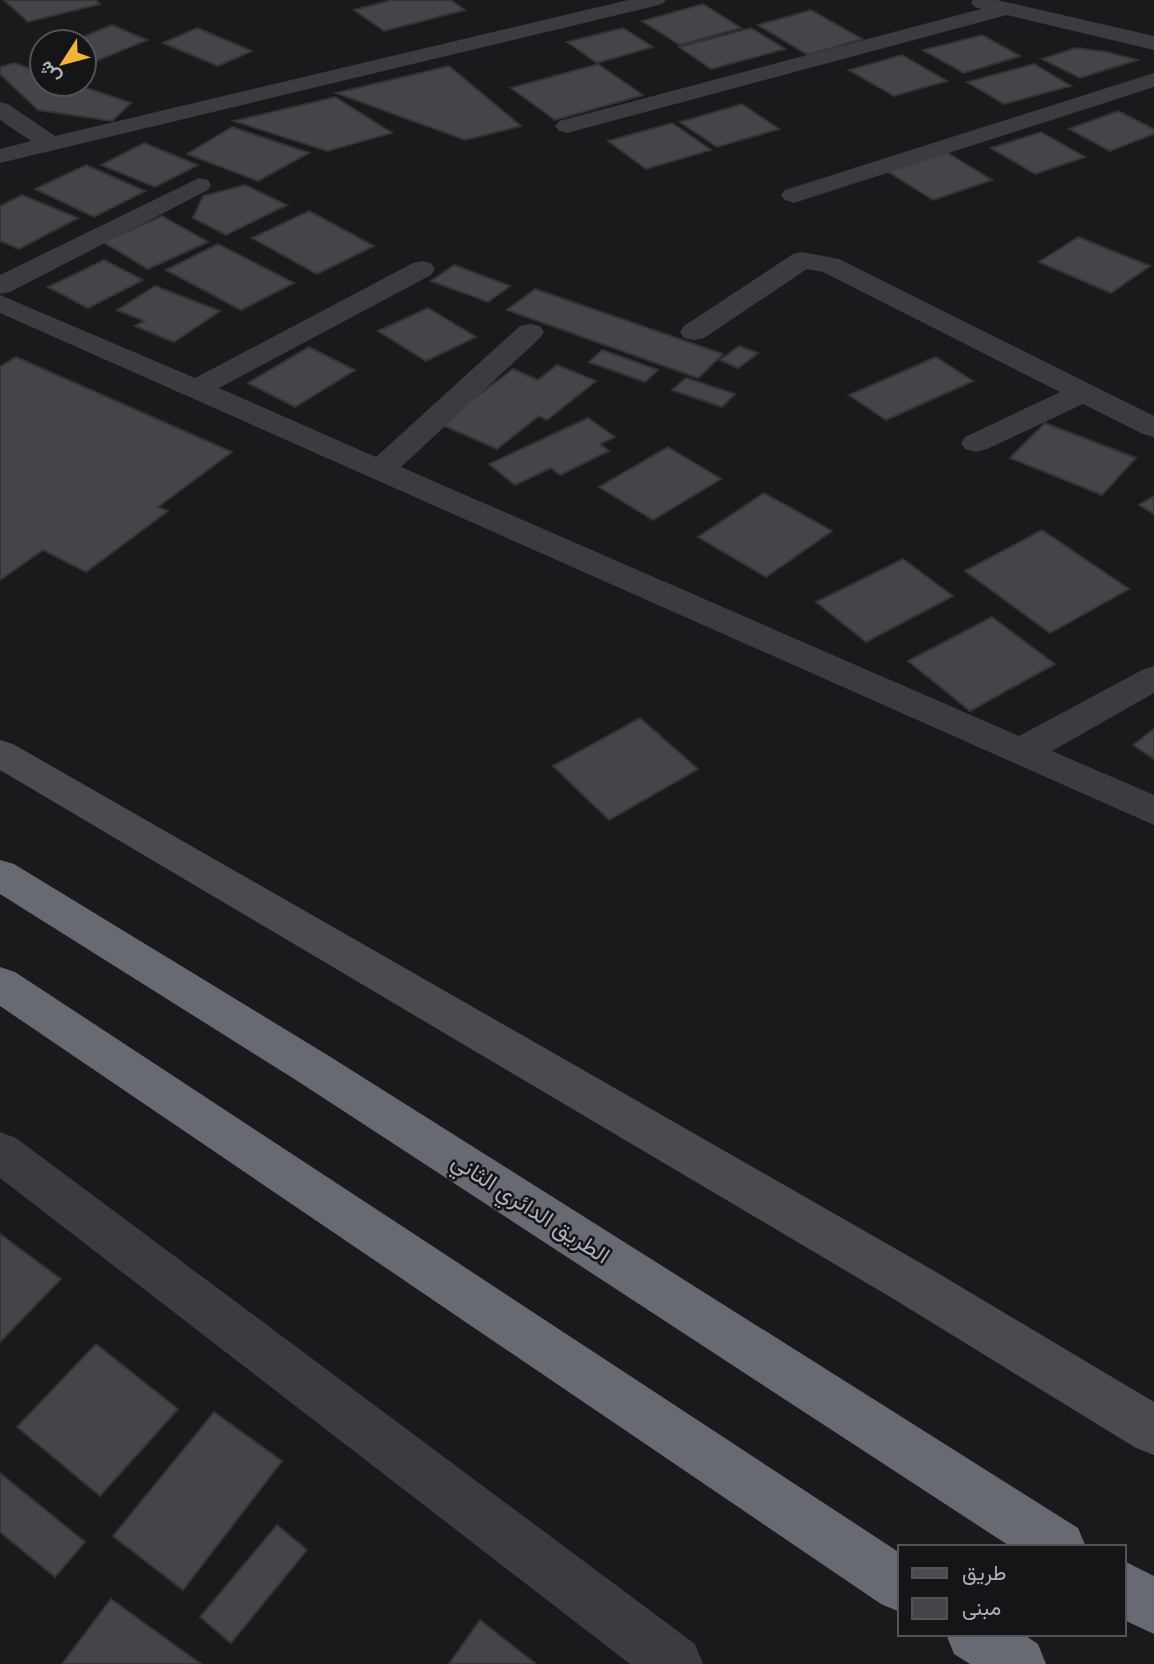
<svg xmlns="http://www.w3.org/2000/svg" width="1154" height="1664" font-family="Figtree,Vazirmatn,sans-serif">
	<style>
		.building { fill: #444549; stroke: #343438; stroke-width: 2 }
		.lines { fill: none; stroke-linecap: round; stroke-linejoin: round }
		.street { fill: #3b3c41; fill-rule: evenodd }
		.secondary { fill: #494b51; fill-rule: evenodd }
		.highway { fill: #676a73; fill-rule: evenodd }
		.labels { text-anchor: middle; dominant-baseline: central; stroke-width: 5; stroke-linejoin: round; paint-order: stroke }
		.near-street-label { font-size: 23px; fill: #adb1bc; stroke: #151517 }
	</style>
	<rect width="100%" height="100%" fill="#1a1a1c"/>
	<path class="building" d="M4,0h92l4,4 -72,18z
		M392,0h59l14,10 -81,21 -30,-21z
		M703,4l38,24 -61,17 -38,-24z
		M811,10l51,29 -54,16 -50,-30z
		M112,25l35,15 -58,24 -5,-2v-20h-14z
		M197,28l55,23 -34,15 -55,-23z
		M623,28l30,19 -56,16 -30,-21z
		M751,28l34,21 -74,20 -32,-22z
		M982,35l38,21 -56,17 -41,-23z
		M1076,48l31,4 30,8 -57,18 -38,-19z
		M902,55l45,26 -53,15 -45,-26z
		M14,63l28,10v11h33l56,19 -19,18 -74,-11 -38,-36v-7z
		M598,64l45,31 -88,25 -44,-32z
		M1034,64l37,22 -67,18 -37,-22z
		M449,66l72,60 -56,14 -129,-47z
		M335,97l57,36 -65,18 -93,-30z
		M742,104l37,25 -62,18 -37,-25z
		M1118,111l36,18v5l-44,17 -41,-22z
		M672,123l39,27 -65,19 -38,-28z
		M232,127l77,26 -51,28 -71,-27z
		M1041,132l44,25 -50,17 -44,-26z
		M144,143l54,22 -43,22 -54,-22z
		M946,152l46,28 -59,20 -46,-29z
		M86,165l59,26 -51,26 -59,-28z
		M245,185l42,20 -61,30 -33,-17 10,-22z
		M22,195l56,23 -59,31 -19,-8v-35z
		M309,211l65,35 -57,28 -65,-36z
		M162,216l46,26 -60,27 -45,-27z
		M1078,237l72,29 -39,27 -72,-31z
		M218,244l76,39 -53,27 -75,-40z
		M104,260l39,20 -55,28 -40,-21z
		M454,265l56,21 -22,16 -57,-21z
		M155,286l65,25 -46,31 -39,-16 9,-5 -27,-11z
		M535,289l188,65 -25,24 -191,-68z
		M428,308l48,29 -50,24 -48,-30z
		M739,346l19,7 -20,15 -18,-8z
		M309,347l46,23 -60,37 -47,-24z
		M602,350l56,20 -13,12 -56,-20z
		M16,357l216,95 -74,55 10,4 -82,61 -43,-22 -43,30v-213z
		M936,357l37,24 -87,39 -37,-25z
		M557,365l39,16 -49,39 -8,-4 -42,33 -57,-25 73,-55 25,11z
		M686,378l49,16 -13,13 -50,-17z
		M588,418l27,19 -15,7 9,7 -49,24 -9,-7 -36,17 -26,-21z
		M1045,423l91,35 -34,37 -92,-37z
		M668,447l53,32 -68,41 -54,-33z
		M764,493l68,38 -66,46 -68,-40z
		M1154,496v18l-15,-9z
		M1042,530l87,59 -79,44 -85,-62z
		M903,559l50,37 -87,46 -50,-40z
		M992,617l63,47 -85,47 -62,-50z
		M640,718l58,51 -89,51 -56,-54z
		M1154,729v30l-21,-14z
		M0,1234l61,45 -61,63z
		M96,1344l82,65 -78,87 -83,-69z
		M214,1412l68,49 -99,129 -70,-54z
		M0,1473l85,69 -30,35 -55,-45z
		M277,1525l30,25 -76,93 -31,-26z
		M111,1599l90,65h-139z
		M480,1620l56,44h-87z"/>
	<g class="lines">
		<path class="street" d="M628,0h38l-4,4 -7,2 -655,157v-14l31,-8 -31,-21v-18l8,2 47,32z
			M973,0h24l157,36v14l-147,-35 -440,118 -8,-2 -4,-5 4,-5 422,-112 -6,-2 -4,-4z
			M1154,73v14l-351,113 -9,3 -9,-3 -4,-5 4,-5z
			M199,178l9,2 3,5 -3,5 -198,102 -10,2v-19z
			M802,252l37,7 315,157v21l-11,-3 -60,-30 -96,45 -11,3 -11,-3 -4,-6 4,-6 95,-45 -237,-120 -16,-3 -103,69 -10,2 -10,-2 -4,-6 4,-6 109,-72z
			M422,261l9,2 4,6 -4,6 -212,113 157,69 144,-131 10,-2 10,2 4,6 -4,6 -139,129 618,269 123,-66 12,-4v27l-102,58 102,44v30l-1154,-512v-18l195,83 218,-115z
			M0,1132l16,6 679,506 8,20h-73l-630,-486z"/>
		<path class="secondary" d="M0,740l13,4 918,525 223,133v53l-18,-7 -239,-147 -897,-531z"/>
		<path class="highway" d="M0,860l14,4 315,192 749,472 8,19h-75l-712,-465 -299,-188z
			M0,967l15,5 885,581v59l-19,-8 -881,-598z
			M1124,1561l30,15v58l-30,-14z
			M946,1634h77l15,10 8,20h-76l-16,-10z"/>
	</g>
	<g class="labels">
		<g class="near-street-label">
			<text transform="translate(531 1208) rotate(33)">الطريق الدائري الثاني</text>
		</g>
	</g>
	<rect x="898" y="1545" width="228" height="91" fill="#151517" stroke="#525359" stroke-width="2"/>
	<rect x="912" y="1568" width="35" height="10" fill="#494b51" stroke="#525359" stroke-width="2"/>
	<text x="962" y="1580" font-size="21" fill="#adb1bc">طريق</text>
	<rect x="912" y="1598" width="35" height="21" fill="#444549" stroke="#525359" stroke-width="2"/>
	<text x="962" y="1615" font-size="21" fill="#adb1bc">مبنى</text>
	<g transform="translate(63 63) rotate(234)"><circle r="33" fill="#151517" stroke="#525359" stroke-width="2"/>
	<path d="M0-5L12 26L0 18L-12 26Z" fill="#f4b33b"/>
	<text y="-10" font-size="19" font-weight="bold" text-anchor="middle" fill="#adb1bc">ش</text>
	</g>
</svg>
